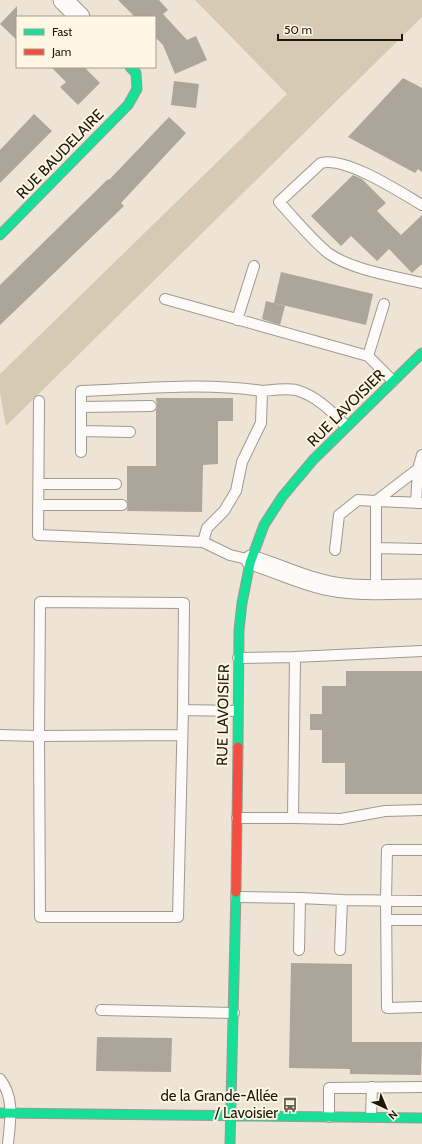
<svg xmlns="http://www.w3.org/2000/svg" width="422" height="1144" font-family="Cabin,sans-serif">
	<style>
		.green { fill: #d6cab4 }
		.building { fill: #aca59a }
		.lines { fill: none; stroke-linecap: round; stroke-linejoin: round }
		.lane-casing { stroke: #a0998e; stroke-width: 12 }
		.street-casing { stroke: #a0998e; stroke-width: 21 }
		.fast-casing { stroke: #a0998e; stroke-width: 11 }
		.jam-casing { stroke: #a0998e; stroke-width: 11 }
		.lane { stroke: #fcfbf9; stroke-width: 10 }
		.street { stroke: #fcfbf9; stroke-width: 19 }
		.fast { stroke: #16e098; stroke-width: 9 }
		.jam { stroke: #f24e42; stroke-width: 9 }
		.labels { text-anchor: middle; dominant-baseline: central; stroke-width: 4; stroke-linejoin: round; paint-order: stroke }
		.street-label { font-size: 15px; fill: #1d180e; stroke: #fff6e4 }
		.poi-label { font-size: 15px; fill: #1d180e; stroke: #fff6e4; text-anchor: end }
	</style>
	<rect width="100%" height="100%" fill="#ede4d5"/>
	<path class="green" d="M195,0h227v17l-416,409 -6,-33v-19l287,-280z"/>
	<path class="building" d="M118,0h41l9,10 -5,4 24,26 9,-4 11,24 -32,14 -12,-29 -8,-8v-20h-20z
		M17,6v34l-17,-16z
		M51,67h33l16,16 -22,22 -18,-18 6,-5z
		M403,78l19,10v84l-4,-3 -3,4 -67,-36z
		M174,81l25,3 -3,24 -25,-3z
		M34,114l18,17 -52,52v-33z
		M169,117l17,16 -65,70 3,3 -124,119v-40l108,-106 1,1z
		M353,175l9,4 24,24 -9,8 24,24 21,-20v49l-10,9 -23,-24 -12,12 -26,-25 -10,10 -30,-30z
		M281,272l92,22 -7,31 -92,-22z
		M266,301l19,5 -5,19 -18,-6z
		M156,398h77v23h-15v43l-15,1 -1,47 -75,-1 1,-6 -1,-4v-35h29v-56l1,-4z
		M346,671h76v123h-77v-31h-23v-33h-12v-16h12v-28h24z
		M291,963l61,1v78h70l-1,33 -71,-1v-5l-61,-1z
		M97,1037l75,1 -1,34 -75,-1z"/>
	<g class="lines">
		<g class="lane-casing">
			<path id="lane" d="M422,205c-22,-13 -77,-49 -101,-42l-42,39c16,17 31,36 49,51 24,17 66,23 94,30
				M165,299l203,57
				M384,304l-16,52 25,25
				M237,320l17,-54
				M39,401l-1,134 165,7
				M81,407l70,-1
				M81,431l49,1
				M81,452v-61c60,-2 122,-9 181,0
				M39,484h77
				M376,501l42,-32
				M376,501l46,2
				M416,503l2,-34 4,-14
				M38,505h84
				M376,548l46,1
				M335,550l4,-35 19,-15 18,1v88
				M251,560l-21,-5 -27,-13 4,-14 17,-17 12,-20 6,-29 19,-39 1,-32c11,-1 24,-3 34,-1 21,6 36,22 50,36
				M295,657l127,-6
				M0,735l39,1 1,-134 144,1 -1,107
				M182,735l-143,1 1,181h138l5,-207 54,1
				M237,818h56l2,-161 -57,1
				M293,818l48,1 44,-8 37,-1
				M422,850h-35l-1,51 1,107 35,-1
				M236,897l64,1 -1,52
				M300,898l42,2 -2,50
				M342,900l80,1
				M386,920h36
				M101,1010l133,3
				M0,1079c15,19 10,42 8,65
				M329,1117v-29l93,-1
				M371,1117l1,-30"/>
		</g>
		<g class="street-casing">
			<path id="street" d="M63,0l17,17
				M251,560c27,8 52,21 79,26 30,6 62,3 92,3"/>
		</g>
		<g class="fast-casing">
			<path id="fast" d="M0,235l128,-130 9,-16 -1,-16 -6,-6
				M238,747l1,-117 3,-27 8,-40 14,-38 18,-28 31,-37 109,-107
				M0,1113l422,5
				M230,1144l6,-252"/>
		</g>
		<g class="jam-casing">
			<path id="jam" d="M236,892l2,-145"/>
		</g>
		<use href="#lane" class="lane"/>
		<use href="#street" class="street"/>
		<use href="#fast" class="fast"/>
		<use href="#jam" class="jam"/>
	</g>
	<defs>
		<g id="bus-bare" transform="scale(1.2)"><path d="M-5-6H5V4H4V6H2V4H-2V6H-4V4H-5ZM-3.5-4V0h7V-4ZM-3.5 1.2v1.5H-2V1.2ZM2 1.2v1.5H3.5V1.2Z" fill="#665f54" stroke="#fff6e4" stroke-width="2.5" paint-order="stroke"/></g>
	</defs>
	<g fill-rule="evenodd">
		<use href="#bus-bare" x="290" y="1105"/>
	</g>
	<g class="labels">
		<g class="street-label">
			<text transform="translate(60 154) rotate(-46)">RUE BAUDELAIRE</text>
			<text transform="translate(346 408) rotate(-45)">RUE LAVOISIER</text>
			<text transform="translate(223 715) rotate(-89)">RUE LAVOISIER</text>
		</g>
		<g class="poi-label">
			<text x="278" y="1096">de la Grande-Allée<tspan x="278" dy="17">/ Lavoisier</tspan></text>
		</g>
	</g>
	<rect x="16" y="16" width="140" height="52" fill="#fff6e4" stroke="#a59d8e"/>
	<rect x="24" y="29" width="20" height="6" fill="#16e098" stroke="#a59d8e"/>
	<text x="52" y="36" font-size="12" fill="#1d180e">Fast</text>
	<rect x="24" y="49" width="20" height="6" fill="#f24e42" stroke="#a59d8e"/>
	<text x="52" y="56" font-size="12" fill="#1d180e">Jam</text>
	<g transform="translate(386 1108) rotate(136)" stroke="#fff6e4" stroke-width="3" paint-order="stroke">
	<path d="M0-3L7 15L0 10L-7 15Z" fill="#1d180e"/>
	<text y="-6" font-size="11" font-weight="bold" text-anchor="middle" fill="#1d180e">N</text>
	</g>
	<path d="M278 34v6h124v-6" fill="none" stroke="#1d180e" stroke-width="2"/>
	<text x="284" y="34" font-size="12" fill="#1d180e" stroke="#fff6e4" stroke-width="3" paint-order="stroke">50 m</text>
</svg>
